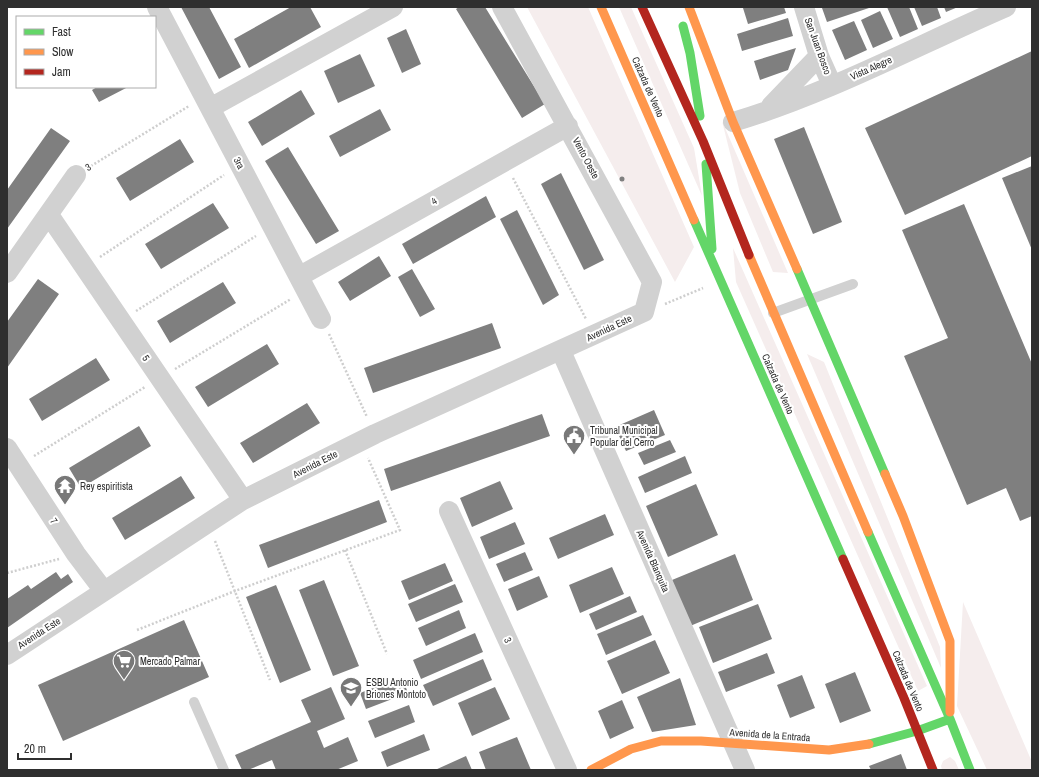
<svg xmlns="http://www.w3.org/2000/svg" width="1039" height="777" font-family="'Archivo Narrow',sans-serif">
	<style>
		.green { fill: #f5eded }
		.building { fill: #7f7f7f }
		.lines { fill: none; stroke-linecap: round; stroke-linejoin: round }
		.path { stroke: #cecece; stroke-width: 2.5; stroke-dasharray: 2 2; stroke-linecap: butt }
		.lane { stroke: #d1d1d1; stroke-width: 10 }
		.street { stroke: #d1d1d1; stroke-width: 20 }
		.fast { stroke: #63d668; stroke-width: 9 }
		.slow { stroke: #ff974d; stroke-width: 9 }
		.jam { stroke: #b3261e; stroke-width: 9 }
		.labels { text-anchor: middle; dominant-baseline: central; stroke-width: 4; stroke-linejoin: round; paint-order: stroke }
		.street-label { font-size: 10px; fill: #2f2f2f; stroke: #fff }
		.poi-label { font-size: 10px; fill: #2f2f2f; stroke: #fff; text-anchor: start }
	</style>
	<rect width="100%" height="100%" fill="#fff"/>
	<path class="green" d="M527,7h61l106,240 -19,35z
		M619,7h12l63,141 8,48z
		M722,121l66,152 -15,-1 -33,-79z
		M733,248l194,438 -9,5 -182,-409z
		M807,354l17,8 116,285 1,21z
		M963,602l69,160v8h-45l-30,-64z
		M950,757l5,4 4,9h-17l-1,-4 2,-5z"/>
	<path class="building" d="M181,7h28l32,60 -22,12z
		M291,7h19l11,20 -72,41 -15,-29z
		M459,7h26l60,97 -23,14 -66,-109z
		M745,7h39l2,6 -38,11 -5,-16z
		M825,7h47l-45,15 -5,-14z
		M887,7h22l9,22 -18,8z
		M914,7h23l4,11 -19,8z
		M944,7h14l-12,5z
		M880,11l13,28 -20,9 -12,-28z
		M788,18l5,18 -51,15 -5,-17z
		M854,21l13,29 -22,10 -13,-30z
		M406,29l15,35 -19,9 -15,-35z
		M796,48l-8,22 -28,10 -6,-19z
		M1032,51v105l-127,59 -40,-87z
		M360,54l15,32 -37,17 -14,-32z
		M97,87h31l-29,15 -7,-12z
		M301,90l14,24 -53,32 -14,-24z
		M380,109l11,21 -51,27 -11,-21z
		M804,127l38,95 -29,12 -39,-95z
		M51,128l19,13 -63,88v-39z
		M180,139l14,23 -64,39 -14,-23z
		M288,147l51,84 -23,13 -51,-83z
		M1032,166v84l-30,-72z
		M561,173l43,87 -20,10 -43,-86z
		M619.5 179a2.5 2.5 0 1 1 5 0a2.5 2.5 0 1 1-5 0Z
		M486,196l10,21 -83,47 -11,-20z
		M213,203l16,25 -68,41 -16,-25z
		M964,204l68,160v152l-12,5 -14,-33 -39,17 -63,-149 44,-18 -46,-108z
		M517,210l42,85 -16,10 -43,-86z
		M379,256l12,20 -41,25 -12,-19z
		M412,269l23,40 -15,8 -22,-40z
		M38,279l21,15 -52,74v-46z
		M223,282l13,21 -66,40 -13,-22z
		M492,323l9,25 -128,45 -9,-25z
		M267,344l12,20 -71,43 -13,-20z
		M96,358l14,22 -68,41 -13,-22z
		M307,403l13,20 -67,40 -13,-20z
		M654,410l11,25 -39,16 -11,-24z
		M542,414l8,22 -159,55 -7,-22z
		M139,426l12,20 -70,42 -12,-20z
		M670,440l6,12 -32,13 -6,-12z
		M685,456l7,17 -47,20 -7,-16z
		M181,476l14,22 -70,42 -13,-22z
		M500,481l13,28 -41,18 -12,-29z
		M696,484l22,51 -50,22 -22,-51z
		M379,500l8,22 -119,46 -9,-23z
		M605,514l9,21 -56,24 -9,-21z
		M515,522l10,22 -36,15 -9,-22z
		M525,552l8,18 -29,12 -8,-18z
		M735,554l18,46 -63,26 -18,-46z
		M445,563l8,18 -44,19 -8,-19z
		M612,567l12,27 -44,19 -11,-28z
		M56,572l5,7 7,-5 5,8 -66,46v-29l21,-14 3,4z
		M539,576l9,21 -31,14 -9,-22z
		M324,580l35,86 -26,10 -34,-86z
		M455,584l8,18 -47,20 -8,-18z
		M276,585l35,85 -31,13 -34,-86z
		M630,596l7,16 -41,18 -7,-16z
		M758,604l14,35 -59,24 -14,-36z
		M459,610l7,18 -40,18 -8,-18z
		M643,615l9,20 -46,20 -9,-21z
		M184,620l25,57 -146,64 -25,-56z
		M475,633l8,19 -62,27 -8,-19z
		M655,640l15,33 -48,21 -15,-33z
		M767,653l8,20 -49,19 -8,-20z
		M483,659l9,21 -59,26 -10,-21z
		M855,672l16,39 -31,12 -15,-39z
		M802,675l13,33 -25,10 -13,-33z
		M402,677l6,16 -42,16 -6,-16z
		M680,678l16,47 -44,7 -15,-35z
		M331,687l14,32 -28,12 7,17 24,-11 10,24 -22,9h-60l-4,-10 -24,10h-6l-7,-15 76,-33 -10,-22z
		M495,687l15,32 -38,17 -14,-33z
		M622,700l12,28 -24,11 -12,-28z
		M409,705l6,17 -40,16 -7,-17z
		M424,734l6,16 -43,17 -6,-15z
		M517,737l14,33h-45l-7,-18z
		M901,754l6,16h-36l-2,-4z
		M466,756l6,14h-37z"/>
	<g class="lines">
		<path class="path" d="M91,166l98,-60
			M513,178l73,141
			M100,257l124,-82
			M665,304l38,-16
			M136,311l120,-75
			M329,334l38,83
			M175,369l116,-70
			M34,456l111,-69
			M215,541l55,139
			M345,550l42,104
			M7,573l52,-14
			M137,630l98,-39 165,-61 -32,-72"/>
		<path class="lane" d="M773,313l80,-29
			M194,702l30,68"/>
		<path class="street" d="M157,7l164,312
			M804,7l15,49 13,29
			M771,106l48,-50
			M210,108l183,-101
			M733,122c94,-28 183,-76 273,-115
			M49,215l194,285
			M7,273l69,-98
			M300,276l268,-150
			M561,351l184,419
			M7,448l69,106 28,37
			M449,511l118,259
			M7,655l236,-155 132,-66 269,-122 8,-30 -150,-275"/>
		<path class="fast" d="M683,26l7,27 10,63
			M706,164l6,85
			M694,220l149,339
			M797,269l88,205
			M868,532l82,187 20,51
			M869,744l48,-13 33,-12"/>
		<path class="slow" d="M601,7l93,213
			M689,7l44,115 64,147
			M749,255l119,277
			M885,474l18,42 47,125v71
			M591,770l40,-21 30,-8h40l128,9 40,-6"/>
		<path class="jam" d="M642,7l61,134 46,114
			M843,559l61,139 29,72"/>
	</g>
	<defs>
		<g id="civic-pin" transform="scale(1.15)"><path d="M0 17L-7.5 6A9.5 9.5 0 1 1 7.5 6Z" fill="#787878" stroke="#fff"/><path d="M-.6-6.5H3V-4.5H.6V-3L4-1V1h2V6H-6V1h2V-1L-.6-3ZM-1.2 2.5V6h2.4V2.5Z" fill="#fff"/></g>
		<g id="temple-pin" transform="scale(1.15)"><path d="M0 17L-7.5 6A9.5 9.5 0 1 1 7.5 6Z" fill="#787878" stroke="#fff"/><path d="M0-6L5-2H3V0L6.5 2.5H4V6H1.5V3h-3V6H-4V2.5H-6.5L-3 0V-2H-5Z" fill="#fff"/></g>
		<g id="supermarket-pin" transform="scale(1.15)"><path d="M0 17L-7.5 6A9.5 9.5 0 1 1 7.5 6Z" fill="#787878" stroke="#fff"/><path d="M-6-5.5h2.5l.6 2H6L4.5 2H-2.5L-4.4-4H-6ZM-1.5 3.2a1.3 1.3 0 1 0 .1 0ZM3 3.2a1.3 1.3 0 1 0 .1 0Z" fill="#fff"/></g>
		<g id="school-pin" transform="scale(1.15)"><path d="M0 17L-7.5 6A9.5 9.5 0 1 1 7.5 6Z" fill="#787878" stroke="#fff"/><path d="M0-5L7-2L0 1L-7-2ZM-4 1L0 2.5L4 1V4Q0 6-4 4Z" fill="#fff"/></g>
	</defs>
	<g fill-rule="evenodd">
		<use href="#civic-pin" x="574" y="436"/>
		<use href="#temple-pin" x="65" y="486"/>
		<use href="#supermarket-pin" x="124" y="661"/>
		<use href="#school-pin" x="351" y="688"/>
	</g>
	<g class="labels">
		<g class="street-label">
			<text transform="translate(818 46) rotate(70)">San Juan Bosco</text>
			<text transform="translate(871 68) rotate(-24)">Vista Alegre</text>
			<text transform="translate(648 87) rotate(66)">Calzada de Vento</text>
			<text transform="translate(586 158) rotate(62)">Vento Oeste</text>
			<text transform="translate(239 163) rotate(62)">3ra</text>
			<text transform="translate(88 167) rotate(-32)">3</text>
			<text transform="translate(434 201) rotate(-29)">4</text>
			<text transform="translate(609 328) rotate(-25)">Avenida Este</text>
			<text transform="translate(146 358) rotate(56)">5</text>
			<text transform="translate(778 384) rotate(66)">Calzada de Vento</text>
			<text transform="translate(315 464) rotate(-27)">Avenida Este</text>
			<text transform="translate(54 521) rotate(56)">7</text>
			<text transform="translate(653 561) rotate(66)">Avenida Blanquita</text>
			<text transform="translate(39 633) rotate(-33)">Avenida Este</text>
			<text transform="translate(508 640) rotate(65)">3</text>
			<text transform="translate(908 681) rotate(67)">Calzada de Vento</text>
			<text transform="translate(770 735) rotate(4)">Avenida de la Entrada</text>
		</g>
		<g class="poi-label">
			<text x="590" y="430">Tribunal Municipal<tspan x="590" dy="12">Popular del Cerro</tspan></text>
			<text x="80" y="486">Rey espiritista</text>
			<text x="140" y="661">Mercado Palmar</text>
			<text x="366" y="682">ESBU Antonio<tspan x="366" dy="12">Briones Montoto</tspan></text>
		</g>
	</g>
	<rect width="1039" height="777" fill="none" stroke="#2f2f2f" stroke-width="16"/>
	<rect x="16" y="16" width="140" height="72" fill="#ffffff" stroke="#acacac"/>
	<rect x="24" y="29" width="20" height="6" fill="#63d668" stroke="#acacac"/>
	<text x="52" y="36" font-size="12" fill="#2f2f2f">Fast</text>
	<rect x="24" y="49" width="20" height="6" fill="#ff974d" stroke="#acacac"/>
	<text x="52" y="56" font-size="12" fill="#2f2f2f">Slow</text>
	<rect x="24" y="69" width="20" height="6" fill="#b3261e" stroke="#acacac"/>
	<text x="52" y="76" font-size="12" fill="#2f2f2f">Jam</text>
	<path d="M18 753v6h53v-6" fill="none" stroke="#2f2f2f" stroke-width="2"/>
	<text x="24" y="753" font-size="12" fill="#2f2f2f" stroke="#ffffff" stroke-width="3" paint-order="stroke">20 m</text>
</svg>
